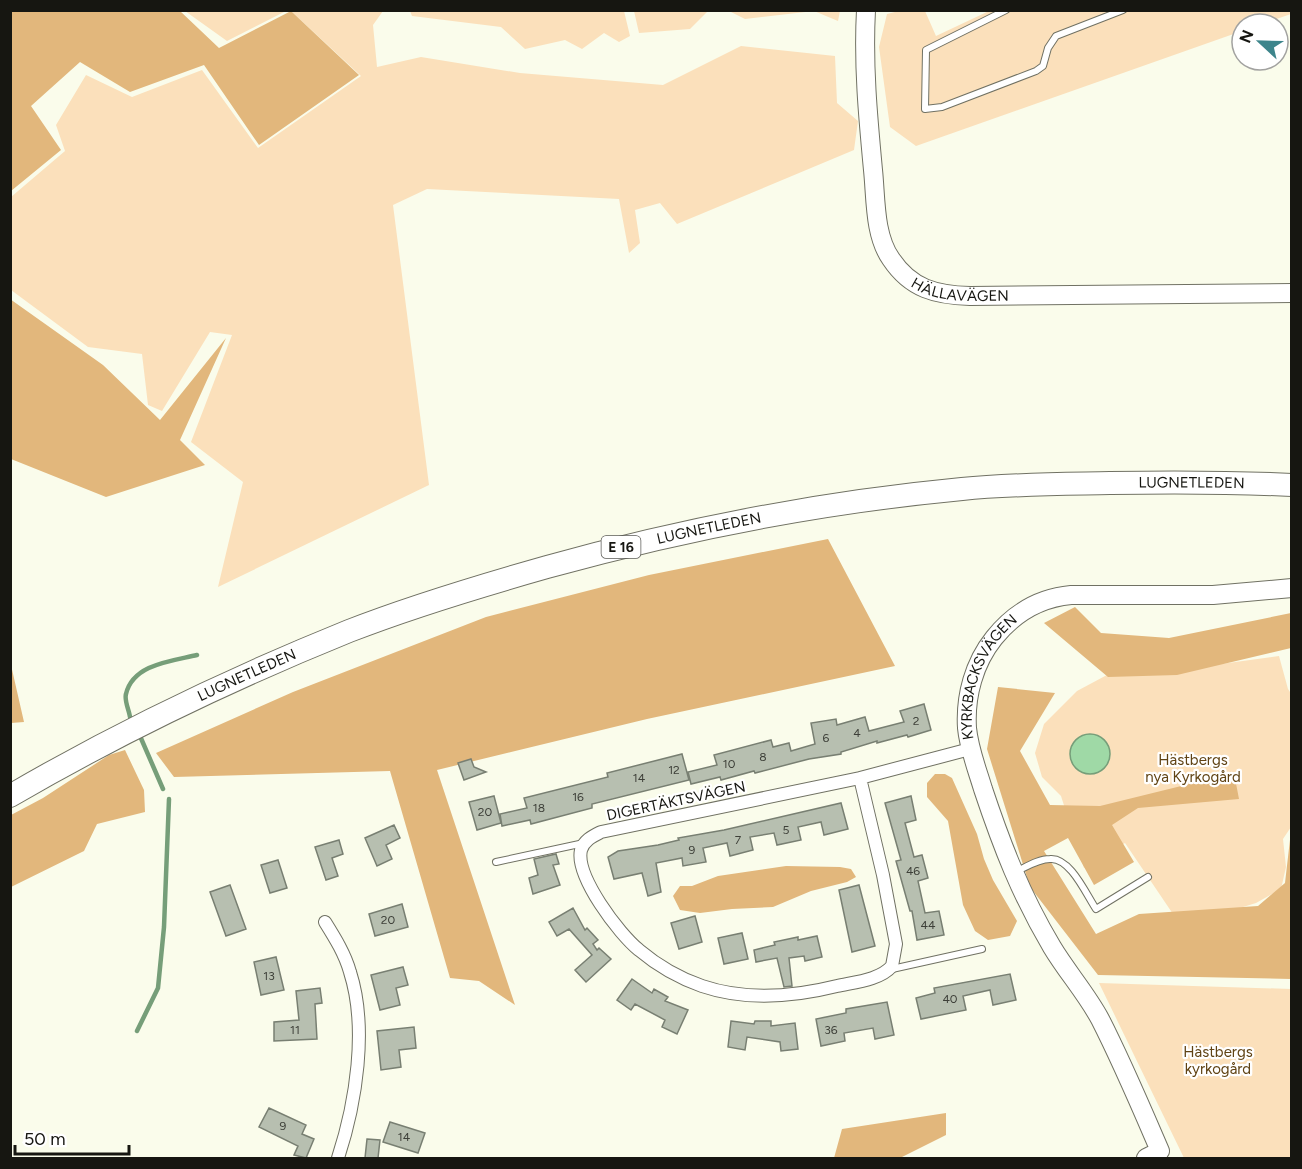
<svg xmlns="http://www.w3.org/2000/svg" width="1302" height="1169" font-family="Figtree,sans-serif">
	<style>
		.green { fill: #fbe0bb }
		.forest { fill: #e2b77c }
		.water { fill: #9fd9a6; stroke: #769e79; stroke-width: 1.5 }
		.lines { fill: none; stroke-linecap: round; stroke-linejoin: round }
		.stream { stroke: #769e79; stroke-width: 4.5 }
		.building { fill: #b7bfb0; stroke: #787f72; stroke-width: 1.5 }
		.lane-casing { stroke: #707163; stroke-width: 8 }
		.street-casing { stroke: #707163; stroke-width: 14 }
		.secondary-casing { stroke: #707163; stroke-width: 20 }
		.highway-casing { stroke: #707163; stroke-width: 24 }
		.lane { stroke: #fff; stroke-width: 6 }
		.street { stroke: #fff; stroke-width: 12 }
		.secondary { stroke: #fff; stroke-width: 18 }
		.highway { stroke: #fff; stroke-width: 22 }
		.labels { text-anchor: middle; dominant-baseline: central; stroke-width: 4.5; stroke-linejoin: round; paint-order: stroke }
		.number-label { font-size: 12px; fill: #3e4039 }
		.shield { fill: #fff; stroke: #5c5c58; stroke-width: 1.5 }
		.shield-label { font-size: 14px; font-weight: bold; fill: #161611 }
		.street-label { font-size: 15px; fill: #161611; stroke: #fff }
		.park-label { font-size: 15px; fill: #604314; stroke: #fff }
	</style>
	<rect width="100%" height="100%" fill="#fafceb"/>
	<path class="green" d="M185,11h101l-59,30z
		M291,11h92l-10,14 4,42 44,-10 99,16 143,12 78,-39 94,10 2,47 21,18 -4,29 -177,74 -17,-21 -25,7 5,33 -11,10 -10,-54 -192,-10 -34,16 36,280 -211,102 25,-105 -52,-40 41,-107 -22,-3 -48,79 -14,-6 -6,-51 -54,-7 -77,-57v-93l54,-46 -9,-26 30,-50 46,22 70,-27 56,78 103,-72z
		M410,11h214l6,25 -11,6 -15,-9 -22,16 -17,-9 -40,9 -24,-22 -89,-11z
		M634,11v-1l74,1 -18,18 -51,4z
		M729,11h111l-2,10 -24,-10 -69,8z
		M899,11h26l11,25 53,-25h302v3l-29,10h-20v7l-326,115 -26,-19 -11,-80 8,-33z
		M1279,656l9,33 4,6 -1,132 -8,12 3,28 -5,22 -25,14 -39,12 -42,2 -50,-74 -41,25 -23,-72 -19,-19 -7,-24 9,-29 33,-33 43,-23 57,2z
		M1099,983l192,6v169h-107z"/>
	<path class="forest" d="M11,10l169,1 39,37 72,-37 68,64 -100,70 -55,-80 -74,27 -50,-30 -49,44 30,44 -50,41z
		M10,299l93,66 57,55 66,-82 -46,102 25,25 -99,32 -95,-38z
		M828,539l67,127 -248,53 -210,51 78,235 -36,-24 -29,-3 -60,-207 -216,6 -18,-24 137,-61 193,-75 163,-42z
		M1075,607l26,26 68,5 122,-25v35l-114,27 -69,2 -64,-54z
		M11,665l13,57 -13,1z
		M998,687l57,6 -35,58 30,54 50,1 134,-33 5,26 -101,9 -26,17 22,37 -40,23 -26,-47 -24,13 52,83 43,-20 119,-8 27,-23 6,-52v148l-193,-4 -68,-88 -43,-138z
		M125,750l19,40 1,22 -48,12 -13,27 -73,36v-72l32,-17 66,-43z
		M935,774h10l7,4 25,56 7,25 9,21 24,41 -7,15 -22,4 -13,-9 -12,-26 -15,-84 -21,-24v-14z
		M786,866l54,1 11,2 5,8 -9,5 -36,9 -38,16 -41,2 -32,4 -20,-3 -7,-14 7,-10h12l26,-10z
		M946,1113v22l-46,23h-66l8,-29z"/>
	<path class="water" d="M1070 754a20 20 0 1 1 40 0a20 20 0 1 1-40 0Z"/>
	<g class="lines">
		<path class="stream" d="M130,717c-1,-7 -6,-17 -4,-23 7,-30 46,-33 71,-39
			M140,736l23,53
			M137,1031l21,-43 6,-61 5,-128"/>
	</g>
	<path class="building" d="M924,704l7,26 -23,7 -1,-2 -30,8v-2l-36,11v2l-32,5 -54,14 -1,-2 -33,9 -1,-3 -29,7 -3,-12 29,-7 -3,-10 57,-15 2,7 16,-4 2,8 24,-7 -4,-21 25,-4 1,6 28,-8 4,14 35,-9 -4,-11z
		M682,754l7,26 -97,24v4l-61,16 -1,-4 -28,6 -2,-12 27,-6 -3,-10 84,-21 -1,-4z
		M471,759l3,8 12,5 -22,8 -6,-17z
		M494,796l7,27 -24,7 -8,-28z
		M911,796l5,24 -11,3 9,34 8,-2 6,23 -10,3 7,32 14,-2 5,24 -27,5 -5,-29h-2l-14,-50 5,-1 -16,-57z
		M841,803l7,26 -24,6 -3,-13 -23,5 3,13 -24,5 -3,-12 -24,4 3,13 -23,6 -3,-13 -24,5 3,14 -23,4 -1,-8 -26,5 5,29 -13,4 -6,-23 -28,6 -6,-22 10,-6 40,-6 21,-5 -1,-2 46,-8z
		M394,825l6,13 -14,7 6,14 -15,7 -12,-28z
		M339,840l4,14 -11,4 6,18 -12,4 -11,-33z
		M556,854l3,10 -6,1 7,20 -27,9 -4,-16 9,-3 -4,-16z
		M278,860l9,28 -17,5 -9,-28z
		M230,885l16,44 -20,7 -16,-44z
		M859,885l16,61 -23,6 -13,-62z
		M402,904l6,23 -33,9 -6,-22z
		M573,908l12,22 2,-2 11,12 -5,4 4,6 2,-2 12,11 -25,23 -11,-12 17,-15 -23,-26 -12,7 -8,-14z
		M695,916l7,26 -23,7 -8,-26z
		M742,933l6,26 -24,5 -6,-26z
		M817,936l5,21 -17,4 -1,-5 -15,2 3,28 -8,1 -7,-29 -21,4 -2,-12 21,-5 -1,-3 24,-5v3z
		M276,957l8,33 -23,5 -7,-33z
		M403,967l5,18 -12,3 4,17 -20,5 -9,-35z
		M1010,974l6,26 -23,5 -3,-15 -27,6 3,14 -45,9 -5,-21 19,-5 -1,-5z
		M632,979l20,14 2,-4 14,8 -3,4 23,9 -11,24 -15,-7 3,-7 -30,-16 -4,6 -14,-10z
		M320,988l2,15 -7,1 2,35 -43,2v-19l25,-2 -3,-29z
		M887,1002l7,33 -19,4 -2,-11 -29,5 1,8 -24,5 -5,-27 30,-6v-4z
		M731,1021l23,3 1,-3h16v5l24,-3 3,26 -17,2 -1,-9 -33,-5 -2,13 -17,-3z
		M414,1027l2,21 -17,2 2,17 -20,3 -4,-39z
		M269,1108l37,17 -4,9 12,5 -8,19 -12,-3 4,-9 -39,-19z
		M390,1122l35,11 -7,20 -35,-11z
		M367,1139l13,1 -2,18h-13z"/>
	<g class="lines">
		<g class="lane-casing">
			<path id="lane" d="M1006,10l-80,40 -1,59 17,-2 94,-36 7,-5 5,-18 8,-12 67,-26
				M496,862l88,-19
				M1015,872c11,-5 23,-13 35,-13 20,-2 36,35 46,50l52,-32
				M892,969l90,-20"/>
		</g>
		<g class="street-casing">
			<path id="street" d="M860,778l-259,54c-8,4 -17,8 -20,18 -6,26 38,84 58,100 19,16 40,28 63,36 44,15 91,11 135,0 18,-4 43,-6 55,-20l4,-22 -13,-69 -23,-97 110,-29
				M325,922c10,16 20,32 25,50 18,56 6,131 -12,186"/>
		</g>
		<g class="secondary-casing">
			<g id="secondary">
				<path id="s1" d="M866,10c-3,54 2,107 7,160 3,28 1,65 18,89 20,30 45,36 79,37l322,-3"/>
				<path id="s2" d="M1146,1158l14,-7c-19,-44 -38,-89 -60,-132 -14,-26 -33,-47 -48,-72 -31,-52 -50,-101 -69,-158 -6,-20 -14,-40 -16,-61 -2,-32 7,-65 27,-90 20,-25 45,-40 77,-43h142l79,-7"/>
			</g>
		</g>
		<g class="highway-casing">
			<g id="highway">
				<path id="s3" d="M10,796c108,-63 223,-118 339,-165 64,-25 131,-45 198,-64 133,-37 278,-65 415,-78 49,-5 99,-5 148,-6 60,-1 121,-1 182,2"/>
			</g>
		</g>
		<use href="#lane" class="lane"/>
		<use href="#street" class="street"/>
		<use href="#secondary" class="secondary"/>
		<use href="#highway" class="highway"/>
	</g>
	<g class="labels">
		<g class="number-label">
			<text x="916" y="721">2</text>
			<text x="857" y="733">4</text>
			<text x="826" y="738">6</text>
			<text x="763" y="757">8</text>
			<text x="729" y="764">10</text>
			<text x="674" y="770">12</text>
			<text x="639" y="778">14</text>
			<text x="578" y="797">16</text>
			<text x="539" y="808">18</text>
			<text x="485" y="812">20</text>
			<text x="786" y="830">5</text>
			<text x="738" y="840">7</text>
			<text x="692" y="850">9</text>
			<text x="913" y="871">46</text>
			<text x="388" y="920">20</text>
			<text x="928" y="925">44</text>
			<text x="269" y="976">13</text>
			<text x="950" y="999">40</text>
			<text x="295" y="1030">11</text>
			<text x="831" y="1030">36</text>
			<text x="283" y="1126">9</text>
			<text x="404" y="1137">14</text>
		</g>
		<rect class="shield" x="601.5" y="536" width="39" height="22" rx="4.5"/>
		<g class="shield-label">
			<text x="621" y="547">E 16</text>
		</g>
		<g class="street-label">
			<text stroke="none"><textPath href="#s1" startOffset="333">HÄLLAVÄGEN</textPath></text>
			<text stroke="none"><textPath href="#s3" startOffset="1238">LUGNETLEDEN</textPath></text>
			<text stroke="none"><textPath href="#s3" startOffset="752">LUGNETLEDEN</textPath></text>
			<text stroke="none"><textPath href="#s3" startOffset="266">LUGNETLEDEN</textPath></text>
			<text stroke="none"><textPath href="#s2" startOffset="540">KYRKBACKSVÄGEN</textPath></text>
			<text transform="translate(676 801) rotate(-12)">DIGERTÄKTSVÄGEN</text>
		</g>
		<g class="park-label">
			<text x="1193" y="760">Hästbergs<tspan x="1193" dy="17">nya Kyrkogård</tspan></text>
			<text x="1218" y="1052">Hästbergs<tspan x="1218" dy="17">kyrkogård</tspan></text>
		</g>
	</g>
	<rect width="1302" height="1169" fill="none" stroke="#161611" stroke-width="24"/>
	<g transform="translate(1260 42) rotate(292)"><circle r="28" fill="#ffffff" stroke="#a2a2a0" stroke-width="1.5"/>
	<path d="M0-4.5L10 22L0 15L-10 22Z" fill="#3d858b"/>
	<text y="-9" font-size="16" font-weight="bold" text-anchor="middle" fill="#161611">N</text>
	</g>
	<path d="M15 1145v9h114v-9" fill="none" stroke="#161611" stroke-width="3"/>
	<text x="24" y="1145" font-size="18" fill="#161611" stroke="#ffffff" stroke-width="4.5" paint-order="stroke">50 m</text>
</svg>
